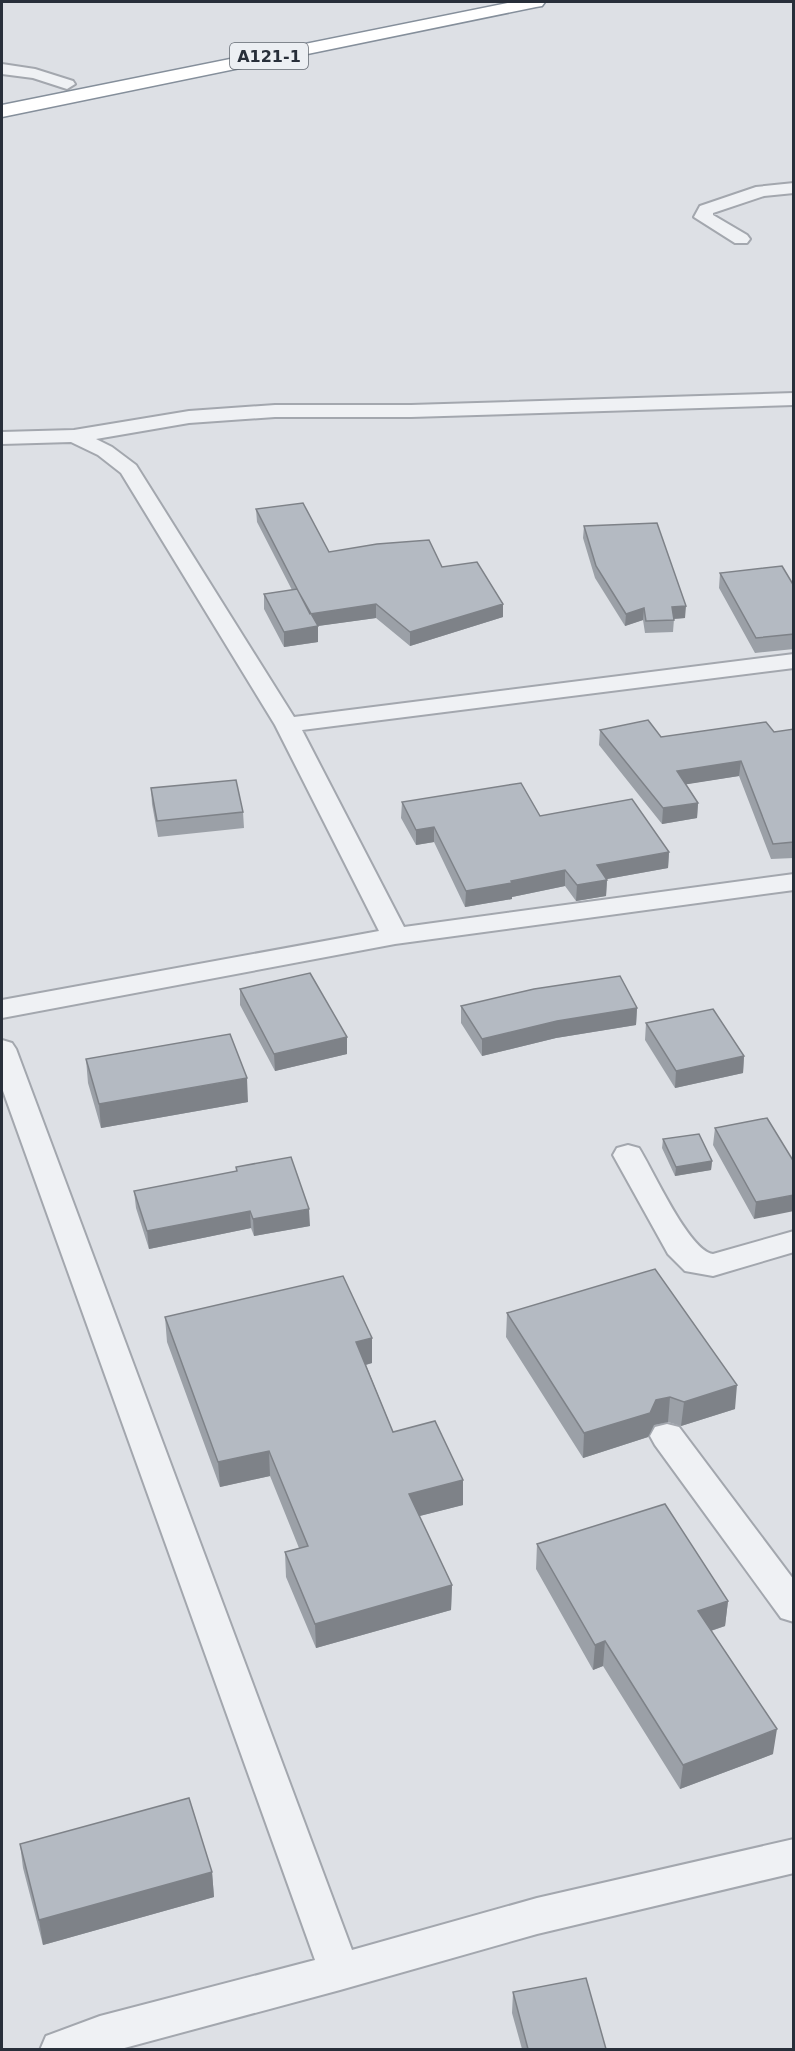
<svg xmlns="http://www.w3.org/2000/svg" width="795" height="2051" font-family="'DejaVu Sans',sans-serif">
	<style>
		.lines { fill: none; stroke-linecap: round; stroke-linejoin: round }
		.street-casing { stroke: #a3a7ae; stroke-width: 4 }
		.highway-casing { stroke: #858f9b; stroke-width: 3 }
		.street { fill: #eff1f4; fill-rule: evenodd }
		.highway { fill: #fff; fill-rule: evenodd }
		.wall { fill: #9ba0a7 }
		.shaded-wall { fill: #7e8288 }
		.building { fill: #b4bac2; stroke: #7e8288; stroke-width: 1.5 }
		.labels { text-anchor: middle; dominant-baseline: central; stroke-width: 4.5; stroke-linejoin: round; paint-order: stroke }
		.shield { fill: #eceff3; stroke: #636972; stroke-width: 1.5 }
		.shield-label { font-size: 16px; font-weight: bold; fill: #282f3a }
	</style>
	<rect width="100%" height="100%" fill="#dde0e5"/>
	<g class="lines">
		<g class="street-casing">
			<path id="street" d="M2,64l33,5 38,12 2,3 -8,5 -34,-11 -31,-4z
				M794,183v10l-30,3 -51,17v2l34,20 3,4 -3,4h-12l-41,-26 6,-11 56,-19z
				M794,393v12l-383,12h-136l-86,6 -93,16 16,8 24,18 158,252 500,-63v14l-492,62 102,197 390,-53v16l-399,54 -393,74v-18l377,-69 -104,-206 -154,-252 -23,-18 -27,-13 -69,2v-12l72,-2 115,-19 86,-6h136z
				M2,1040l10,3 4,6 336,901 185,-52 257,-59v34l-257,61 -197,56 -223,60h-77l6,-14 54,-20 215,-56 -313,-872z
				M628,1145l11,3c14,22 50,103 74,106l81,-23v21l-81,24 -28,-5 -17,-17 -55,-99 4,-7z
				M667,1424l12,3 115,153v42l-13,-4 -126,-173 -5,-9 5,-9z"/>
		</g>
		<g class="highway-casing">
			<path id="highway" d="M513,2h32l-3,4 -6,1 -534,110v-12z"/>
		</g>
		<use href="#street" class="street"/>
		<use href="#highway" class="highway"/>
	</g>
	<path class="wall" d="M256,509l73,43 113,15 61,50 -93,29 -34,-28 -59,8 1,16 -34,5 -20,-38v-15l28,-4 -35,-68z
		M584,526l101,92 -11,1 -1,13 -28,1 -2,-13 -18,6 -30,-48 -12,-40z
		M720,573l74,13v63l-39,4 -36,-65z
		M794,729v129l-23,1 -32,-83 -53,8 12,19 -1,15 -35,6 -63,-79 1,-15 61,7 113,-5z
		M151,788l92,24 1,16 -86,9 -6,-33z
		M402,802l138,14 129,36 -1,16 -61,11 -1,17 -30,5 -11,-15 -53,11v2l-47,8 -31,-65 -18,3 -15,-27z
		M240,989l107,65 -72,17 -35,-66z
		M461,1006l176,2 -1,17 -80,13 -74,18 -21,-33z
		M646,1023l98,33 -1,17 -68,15 -30,-48z
		M86,1059l162,43 -147,26 -13,-45z
		M715,1128l79,34 -40,57 -41,-74z
		M663,1139l49,22 -1,9 -36,6 -13,-28z
		M236,1167l74,59 -56,10 -3,-8 -102,21 -13,-41 -2,-17 102,-19z
		M507,1313l228,96 -54,17 -13,-4 -14,3 -6,12 -65,21 -77,-121z
		M165,1317l207,46 -6,2 27,67 70,48v25l-44,11 33,69 -1,25 -135,38 -30,-71 -1,-25 14,-4 -29,-72 -50,11 -53,-145z
		M537,1544l191,57 -3,25 -14,5 62,123 -93,35 -77,-123 -10,4 -57,-101z
		M20,1844l192,28 2,25 -171,48 -20,-77z
		M513,1992l93,57h-84l-10,-36z"/>
	<path class="shaded-wall" d="M376,604v14l-65,9 -1,-13z
		M503,604v13l-93,29v-14z
		M686,606l-1,12 -14,1 1,-12z
		M644,608l-1,12 -18,6 1,-12z
		M318,626v16l-34,5v-15z
		M741,761l-2,15 -63,10 1,-15z
		M698,803l-1,15 -35,6 1,-16z
		M434,827v15l-18,3v-15z
		M669,852l-1,16 -72,13 1,-16z
		M565,870v16l-53,11v2l-47,8 1,-16z
		M607,880l-1,16 -30,5 1,-16z
		M637,1008l-1,17 -80,13 -74,18v-17l75,-18z
		M347,1037v17l-72,17 -1,-17z
		M744,1056l-1,17 -68,15 1,-17z
		M247,1078l1,24 -147,26 -2,-24z
		M712,1161l-1,9 -36,6 1,-9z
		M794,1195v16l-40,8 2,-17z
		M309,1209l1,17 -56,10 -1,-17z
		M250,1211l1,17 -102,21 -2,-18z
		M372,1338v25l-15,4 -1,-25z
		M737,1385l-2,24 -54,17 3,-24z
		M670,1397l-2,25 -14,3 -6,12 -65,21 1,-25 72,-33z
		M269,1451l1,25 -50,11 -2,-25z
		M463,1480v25l-55,14 1,-25z
		M452,1585l-1,25 -135,38 -1,-24z
		M728,1601l-3,25 -30,10 3,-25z
		M605,1641l-2,25 -10,4 2,-25z
		M777,1729l-4,25 -93,35 3,-24z
		M212,1872l2,25 -171,48 -4,-25z"/>
	<path class="building" d="M303,503l26,49 48,-8 52,-4 13,27 35,-5 26,42 -93,28 -34,-28 -66,10 -54,-105z
		M657,523l29,83 -14,1 2,13 -28,1 -2,-13 -18,6 -30,-48 -12,-40z
		M782,566l12,20v48l-38,4 -36,-65z
		M297,589l21,37 -34,6 -20,-38z
		M648,720l13,17 105,-15 8,10 20,-3v113l-21,2 -32,-83 -64,10 21,32 -35,5 -63,-78z
		M236,780l7,32 -86,9 -6,-33z
		M521,783l19,33 92,-17 37,53 -72,13 10,15 -30,5 -12,-15 -54,11 1,2 -46,8 -32,-64 -18,3 -14,-28z
		M310,973l37,64 -73,17 -34,-65z
		M620,976l17,32 -80,13 -75,18 -21,-33 73,-17z
		M713,1009l31,47 -68,15 -30,-48z
		M230,1034l17,44 -148,26 -13,-45z
		M767,1118l27,44v33l-38,7 -41,-74z
		M699,1134l13,27 -36,6 -13,-28z
		M291,1157l18,52 -56,10 -3,-8 -103,20 -13,-40 103,-20 -1,-4z
		M655,1269l82,116 -53,17 -14,-5 -14,3 -6,13 -66,20 -77,-120z
		M343,1276l29,62 -16,4 37,90 42,-11 28,59 -54,14 43,91 -137,39 -30,-72 23,-6 -39,-95 -51,11 -53,-145z
		M665,1504l63,97 -30,10 79,118 -94,36 -78,-124 -10,4 -58,-101z
		M189,1798l23,74 -173,48 -19,-76z
		M586,1978l20,71h-78l-15,-57z"/>
	<g class="labels">
		<rect class="shield" x="230" y="43" width="78" height="26" rx="4.5"/>
		<g class="shield-label">
			<text x="269" y="56">A121-1</text>
		</g>
	</g>
	<rect width="795" height="2051" fill="none" stroke="#282f3a" stroke-width="6"/>
</svg>
